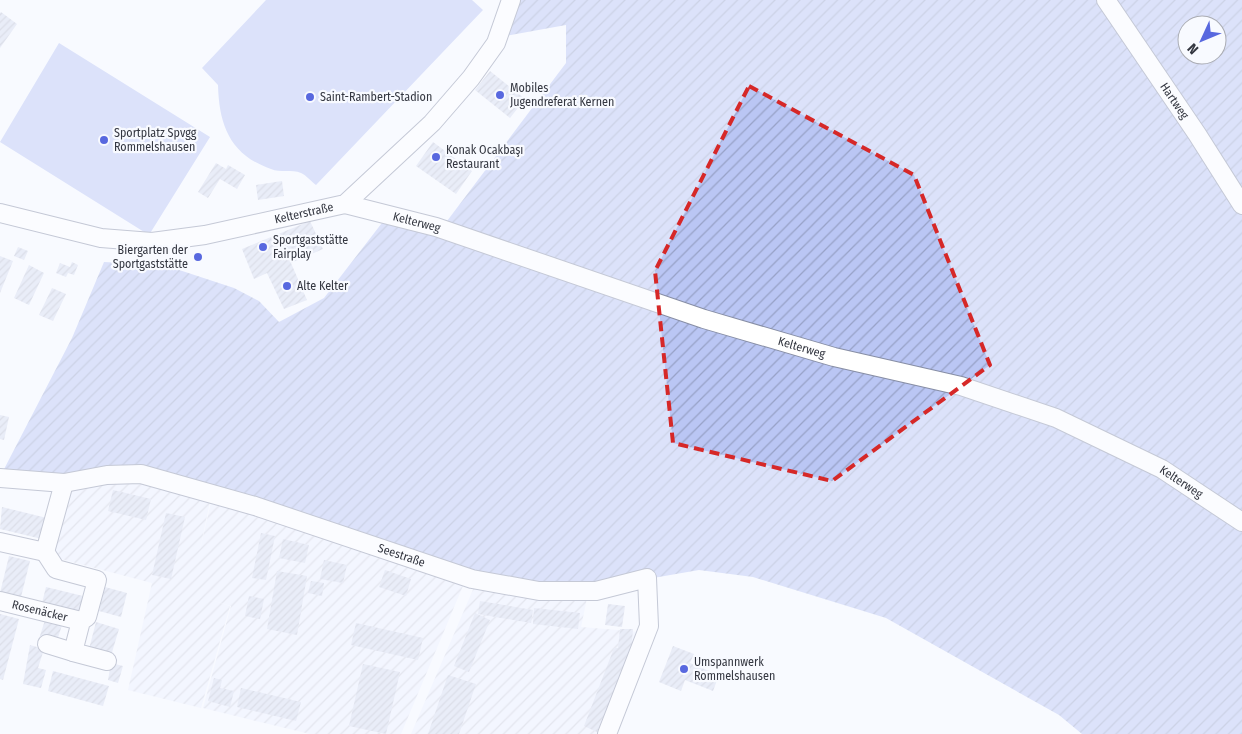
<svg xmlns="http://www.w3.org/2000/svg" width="1242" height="734" font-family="'Fira Sans Condensed',sans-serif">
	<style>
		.industrial { fill: url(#industrial-furrows) }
		.garden { fill: url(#garden-furrows); fill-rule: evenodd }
		.pitch { fill: #bac6f4 }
		.building { fill: url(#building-hatch) }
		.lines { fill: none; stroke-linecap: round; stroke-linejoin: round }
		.minor-casing { stroke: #878ea5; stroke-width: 20 }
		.minor { stroke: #fff; stroke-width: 18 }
		.marked { fill: none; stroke: #d62828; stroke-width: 4; stroke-dasharray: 10 6; stroke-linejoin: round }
		.poi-dot { fill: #5868df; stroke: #f8faff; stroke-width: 2 }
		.labels { text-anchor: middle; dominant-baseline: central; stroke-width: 4.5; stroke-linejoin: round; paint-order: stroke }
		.poi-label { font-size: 12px; fill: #343741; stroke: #f8faff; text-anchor: start }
		.street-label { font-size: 12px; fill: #343741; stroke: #f8faff }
	</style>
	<defs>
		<pattern id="industrial-furrows" width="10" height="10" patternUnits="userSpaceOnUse" patternTransform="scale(1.25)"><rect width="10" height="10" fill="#edf1fe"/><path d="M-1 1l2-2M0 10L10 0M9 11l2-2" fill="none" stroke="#cccfdb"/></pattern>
		<pattern id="garden-furrows" width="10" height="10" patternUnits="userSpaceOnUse" patternTransform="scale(1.25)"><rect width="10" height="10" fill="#bac6f4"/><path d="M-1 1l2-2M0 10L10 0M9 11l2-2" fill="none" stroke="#98a2c7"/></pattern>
		<pattern id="building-hatch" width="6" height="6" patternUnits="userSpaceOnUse" patternTransform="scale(1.25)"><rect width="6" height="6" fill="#d8ddef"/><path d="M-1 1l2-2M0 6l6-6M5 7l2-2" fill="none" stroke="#babece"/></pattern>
	</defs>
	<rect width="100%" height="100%" fill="#f8faff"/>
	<path class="industrial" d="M139,478l72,19 -12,57 13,-56 253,83 -64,153h-91l-107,-26 28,-102 -33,-10 32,10 -29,102 -73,-18 24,-107 -99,-26 20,-72z
		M475,585l112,13 -6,29 60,5 -37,102h-193z"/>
	<path class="garden" d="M519,0h584l139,210v524h-160l-23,-19 -173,-97 -133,-41 -54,-7 -46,8 -59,5 -58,1 -66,-11 -328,-103 -77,7 -64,-2 71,-137 32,-76 60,3 70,23 25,13 20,21 45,-24 61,-79 53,14 128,-170v-38l-61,11z
		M1113,0h129v192zM1187,25h30v30h-30z"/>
	<path class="pitch" d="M266,0h206l11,10 -167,175c-4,-3 -10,-10 -15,-12 -9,-4 -21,0 -30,-4 -41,-14 -52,-44 -53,-84l-16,-17z
		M59,43l151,94 -61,98 -149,-93z"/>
	<path class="building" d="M1,12l16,12 -17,24v-35z
		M490,71l35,28 -15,19 -35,-28z
		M433,142l39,29 -16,23 -40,-28z
		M216,163l10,6 2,-4 17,10 -8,14 -17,-10 -12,19 -10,-6z
		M282,181l2,15 -26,4 -2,-15z
		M310,221l13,28 -32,14 16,37 -23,9 -17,-36 -13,6 -12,-30z
		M18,247l10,4 -4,9 -10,-4z
		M0,256l13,5 -13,32z
		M72,262l6,3 -4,10 -6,-2 -2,4 -10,-4 4,-10 10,4z
		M29,265l15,8 -15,32 -15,-7z
		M52,288l14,6 -13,27 -14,-6z
		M0,415l9,2 -5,23 -4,-1z
		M113,490l38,9 -5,21 -38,-9z
		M2,507l45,11 -5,21 -42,-10z
		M166,513l19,4 -14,62 -19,-4z
		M261,533l14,3 -9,44 -14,-2z
		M283,539l26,6 -4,18 -26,-5z
		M9,556l21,5 -10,40 -20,-8z
		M324,560l23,5 -4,18 -23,-4z
		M385,570l26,9 -5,17 -27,-9z
		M277,571l30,5 -10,59 -30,-6z
		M311,581l13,2 -2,13 -14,-3z
		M46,587l37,9 -5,20 -37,-9z
		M105,587l22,6 -6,24 -22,-6z
		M249,596l15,3 -4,20 -15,-3z
		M480,601l53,9 -2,13 -53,-9z
		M608,604l17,2 -3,21 -17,-2z
		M534,608l46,5 -2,16 -45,-5z
		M475,613l15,7 -21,52 -15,-6z
		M0,614l19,5 -16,61 -3,-1z
		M45,620l17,5 -6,19 -17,-5z
		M96,622l23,7 -9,30 -22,-6z
		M356,623l67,15 -5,22 -67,-15z
		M620,629h13l-2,21 -34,82 -13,-6 30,-78h4z
		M30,645l14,4 -6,19 8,2 -5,18 -18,-4z
		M673,646l21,8 -4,9 29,12 -6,16 -28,-11 -4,11 -22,-9z
		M111,663l12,3 -5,17 -10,-3z
		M363,664l37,8 -14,62 -37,-8z
		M53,671l56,15 -6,20 -55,-15z
		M448,675l28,9 -17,50h-31z
		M214,678l8,2 -2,8 14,3 -4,16 -22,-6z
		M241,688l60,14 -5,19 -59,-14z"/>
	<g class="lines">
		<g class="minor-casing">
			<g id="minor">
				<path id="s1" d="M1106,0l91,134 45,71"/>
				<path id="s2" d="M345,204l91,23 268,92 130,38 127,29 95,32 106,51 80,53"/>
				<path id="s3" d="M0,213l101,25 51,4 53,-7 140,-31 87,-81 39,-45 25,-35 15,-43"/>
				<path id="s4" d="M0,478l64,5 43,-8 34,-1 114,32 217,73 67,12h57l51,-13 2,48 -42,108"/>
				<path d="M0,542l45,10 19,-69"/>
				<path d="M45,552l11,17 41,11 -10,37 -6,4 -8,31 34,9"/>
				<path id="s5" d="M0,601l81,20"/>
				<path d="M47,644l26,8"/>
			</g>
		</g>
		<use href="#minor" class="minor"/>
	</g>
	<path d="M0 0H1242V734H0ZM749,86l165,89 76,190 -158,116 -159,-38 -18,-172z" fill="#f8faff" fill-opacity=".55" fill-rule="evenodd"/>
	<path class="marked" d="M749,86l165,89 76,190 -158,116 -159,-38 -18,-172z"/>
	<g class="poi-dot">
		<circle cx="500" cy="95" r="5"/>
		<circle cx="310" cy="97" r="5"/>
		<circle cx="104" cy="140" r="5"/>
		<circle cx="436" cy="157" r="5"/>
		<circle cx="263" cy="247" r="5"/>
		<circle cx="198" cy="257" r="5"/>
		<circle cx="287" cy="286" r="5"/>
		<circle cx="684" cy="669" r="5"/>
	</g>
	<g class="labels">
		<g class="poi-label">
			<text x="510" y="88">Mobiles<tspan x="510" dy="14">Jugendreferat Kernen</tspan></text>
			<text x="320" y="97">Saint-Rambert-Stadion</text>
			<text x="114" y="133">Sportplatz Spvgg<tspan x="114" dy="14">Rommelshausen</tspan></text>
			<text x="446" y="150">Konak Ocakbaşı<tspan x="446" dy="14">Restaurant</tspan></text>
			<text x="273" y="240">Sportgaststätte<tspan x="273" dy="14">Fairplay</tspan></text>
			<text x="188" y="250" text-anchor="end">Biergarten der<tspan x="188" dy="14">Sportgaststätte</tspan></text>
			<text x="297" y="286">Alte Kelter</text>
			<text x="694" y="662">Umspannwerk<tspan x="694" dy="14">Rommelshausen</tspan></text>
		</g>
		<g class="street-label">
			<text stroke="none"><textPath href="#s1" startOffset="122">Hartweg</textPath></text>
			<text stroke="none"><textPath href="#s3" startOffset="310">Kelterstraße</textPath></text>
			<text stroke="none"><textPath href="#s2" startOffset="74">Kelterweg</textPath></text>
			<text stroke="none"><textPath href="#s2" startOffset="479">Kelterweg</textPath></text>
			<text stroke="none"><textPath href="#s2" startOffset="884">Kelterweg</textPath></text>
			<text stroke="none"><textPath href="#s4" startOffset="415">Seestraße</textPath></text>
			<text stroke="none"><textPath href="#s5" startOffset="41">Rosenäcker</textPath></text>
		</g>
	</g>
	<g transform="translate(1202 40) rotate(226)"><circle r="24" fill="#f8faff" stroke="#aaacb3"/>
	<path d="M0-4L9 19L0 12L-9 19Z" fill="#5868df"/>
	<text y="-8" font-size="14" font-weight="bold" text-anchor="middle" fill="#343741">N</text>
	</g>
</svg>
